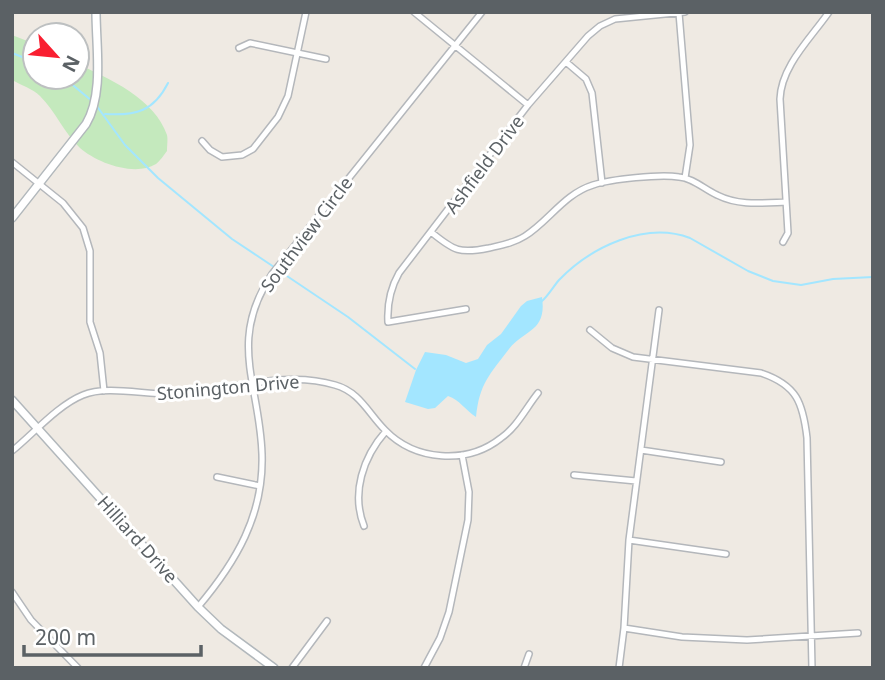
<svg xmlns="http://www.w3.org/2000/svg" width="885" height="680" font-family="'Noto Sans',sans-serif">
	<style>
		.green { fill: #c4e9bd }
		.water { fill: #a3e6ff }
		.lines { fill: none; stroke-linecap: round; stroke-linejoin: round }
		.stream { stroke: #a3e6ff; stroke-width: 2 }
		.street-casing { stroke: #b4b7bb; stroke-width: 8 }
		.secondary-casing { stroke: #b2b8bc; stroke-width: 10 }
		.street { stroke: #fff; stroke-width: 5 }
		.secondary { stroke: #fff; stroke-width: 7 }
		.labels { text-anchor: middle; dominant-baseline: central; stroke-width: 6; stroke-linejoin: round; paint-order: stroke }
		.street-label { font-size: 18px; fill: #5b6165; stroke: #fff }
	</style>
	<rect width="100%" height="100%" fill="#efeae3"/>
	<path class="green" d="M12,35l23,9v33h42v-13c32,14 78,35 90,71 1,4 0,11 0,16 -3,4 -7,10 -11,13 -21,13 -59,-1 -76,-16 -16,-15 -24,-36 -40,-52 -7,-7 -19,-11 -28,-16z"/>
	<path class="water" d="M542,297c5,35 -17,32 -33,52 -19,25 -30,35 -33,68 -11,-7 -16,-17 -28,-21l-13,12 -7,1 -23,-7 11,-32 9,-18 21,3 20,8 12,-4 9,-14 14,-11 20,-28 6,-5z"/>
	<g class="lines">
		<path class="stream" d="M12,53l23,9
			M63,77l29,24
			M96,105l29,40 33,33 74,61 42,28
			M105,114c31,2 49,-3 63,-31
			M278,270l70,47 67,52
			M542,301c6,-5 11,-14 17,-21 32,-33 86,-59 131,-42l58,33 25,10 28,4 32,-6 40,-2"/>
		<g class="street-casing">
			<path id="street" d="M414,12l114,93
				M679,13l11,132 -5,33
				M239,48l11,-5 76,16
				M566,62l20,17 6,14 10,90
				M202,141l8,9 12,7 20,-2 11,-6 25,-32 10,-21 18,-84
				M12,162l51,41 20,25 7,23v71l10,31 4,38
				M431,232c23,19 29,22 58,16 13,-3 25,-5 36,-12 24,-15 39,-42 68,-51 18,-6 67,-11 86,-8 14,1 25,12 38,18 22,11 45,8 69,7
				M783,242l5,-9 -8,-134c1,-33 31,-61 49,-87
				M466,309l-78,13c-1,-18 2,-33 11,-49l129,-168 60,-69 12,-10 15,-7 70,-7
				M590,330l22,18 21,9 128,16c36,12 42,30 46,65l5,230
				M641,450l80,12
				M12,451c21,-17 46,-46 71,-56 23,-10 63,0 89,-1 54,-1 109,-25 163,-9 25,7 33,28 50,45 30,31 82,35 116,8 16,-11 25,-30 37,-45
				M574,475l62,6
				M217,477l43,9
				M364,526c-13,-33 -1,-69 22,-95
				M629,540l97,14
				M12,592l19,28 47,48
				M198,607c38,-45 66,-92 64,-153 -2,-69 -35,-113 10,-180l210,-262
				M624,628l58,9 65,3 111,-7
				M292,668l35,-47
				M424,668l16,-30 9,-26 19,-92 1,-28 -7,-37
				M524,668l5,-14
				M619,668l5,-40 5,-88 30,-230"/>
		</g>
		<g class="secondary-casing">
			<path id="secondary" d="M12,218l74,-94c18,-30 10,-77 10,-112
				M12,400l186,207 23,22 53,39"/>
		</g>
		<use href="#street" class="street"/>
		<use href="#secondary" class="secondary"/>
	</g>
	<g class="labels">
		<g class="street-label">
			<text transform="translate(484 164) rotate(-53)">Ashfield Drive</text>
			<text transform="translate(306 234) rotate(-53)">Southview Circle</text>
			<text transform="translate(228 387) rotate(-5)">Stonington Drive</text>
			<text transform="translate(138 539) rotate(48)">Hilliard Drive</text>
		</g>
	</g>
	<rect width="885" height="680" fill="none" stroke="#5b6165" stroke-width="28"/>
	<g transform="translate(56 56) rotate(117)"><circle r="33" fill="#ffffff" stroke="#bdc0c1" stroke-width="2"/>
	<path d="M0-5L12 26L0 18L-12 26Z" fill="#f91f31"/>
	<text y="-10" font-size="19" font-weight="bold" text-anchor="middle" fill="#5b6165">N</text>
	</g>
	<path d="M24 645v10h177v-10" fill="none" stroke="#5b6165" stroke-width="3.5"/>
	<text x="35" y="645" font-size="21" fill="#5b6165" stroke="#ffffff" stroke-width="5" paint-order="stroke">200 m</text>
</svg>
